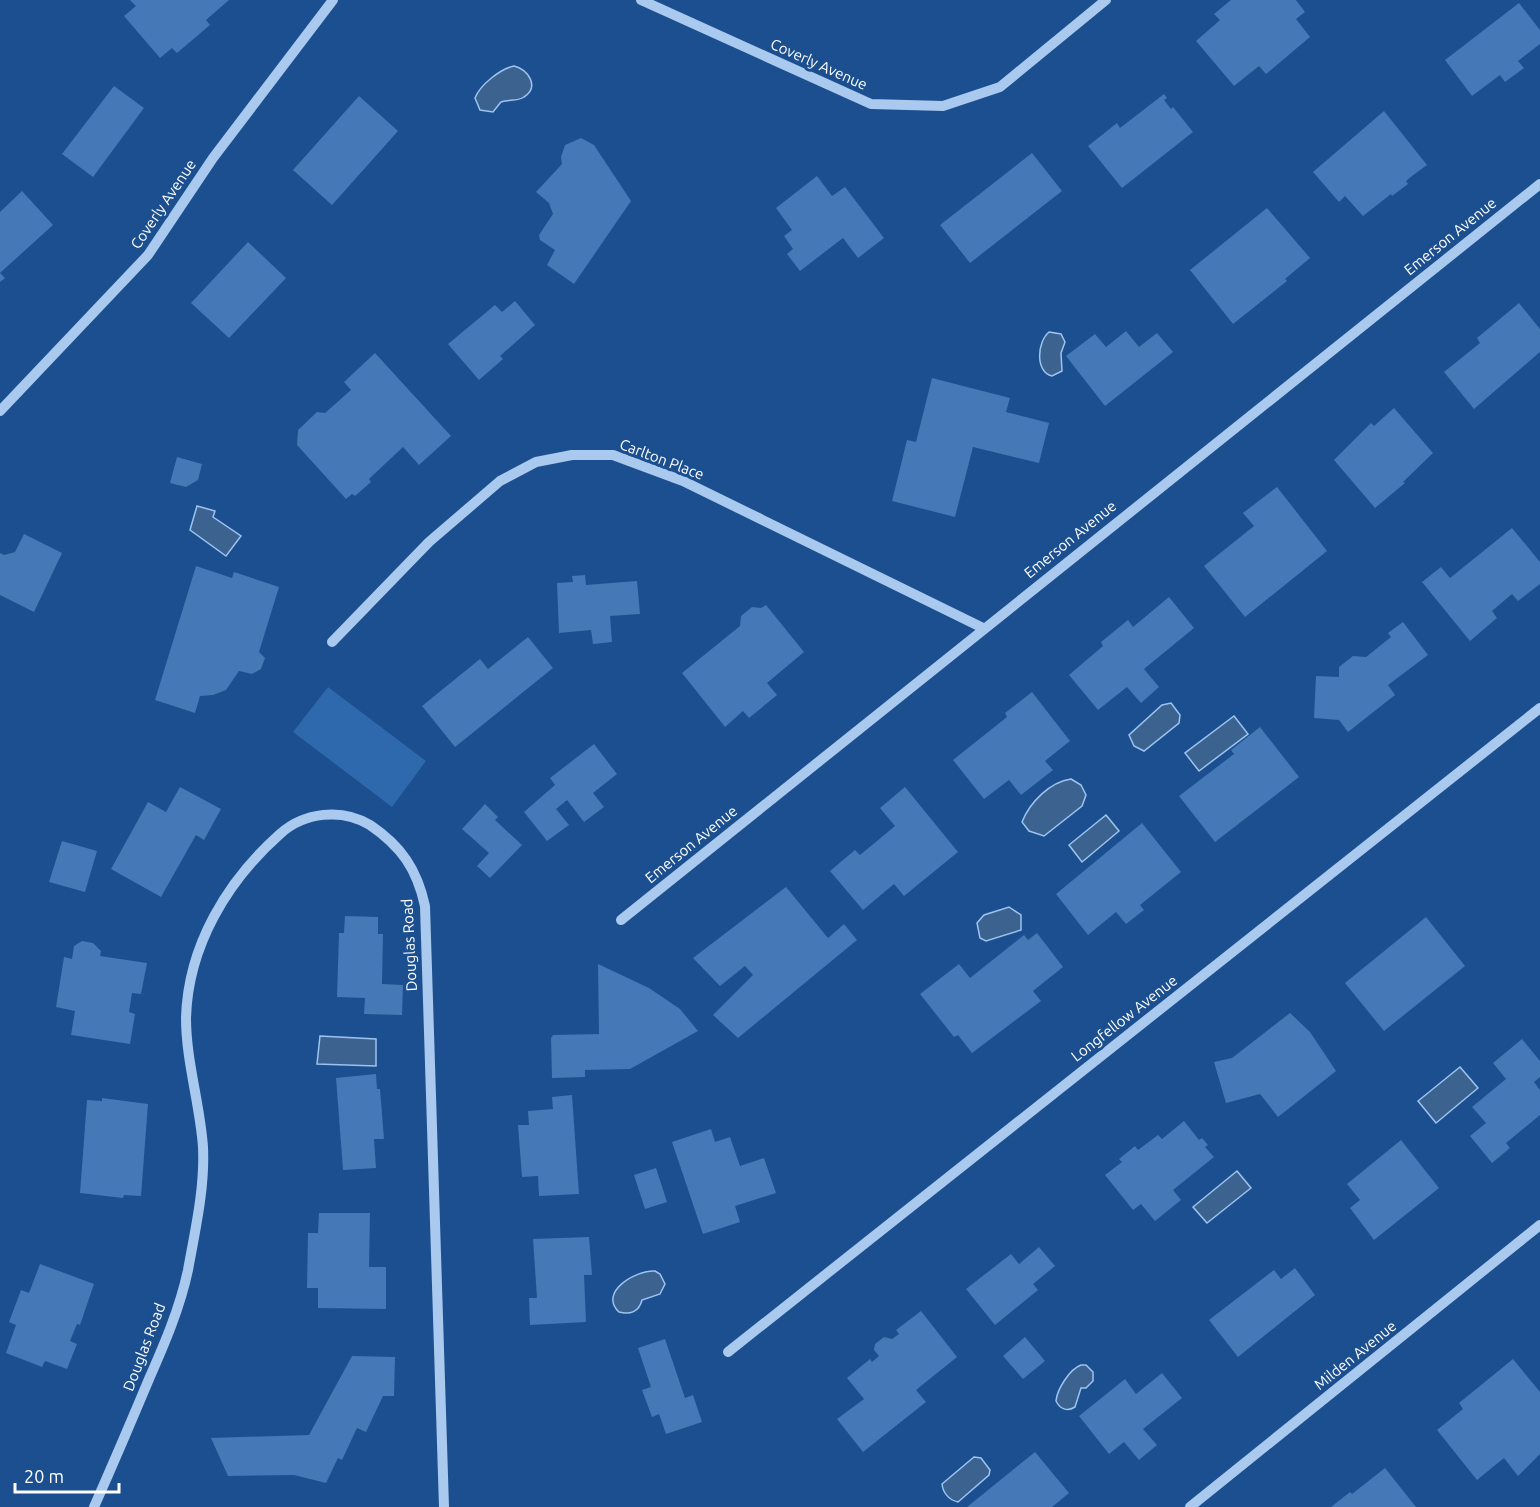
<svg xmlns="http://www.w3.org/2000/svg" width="1540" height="1507" font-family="Ubuntu,sans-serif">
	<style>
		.green { fill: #2e69ad }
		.water { fill: #3c6290; stroke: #9cc4f0; stroke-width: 1.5 }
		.building { fill: #4478b7 }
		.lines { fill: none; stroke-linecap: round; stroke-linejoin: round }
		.minor { stroke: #a9c9ee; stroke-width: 10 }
		.labels { text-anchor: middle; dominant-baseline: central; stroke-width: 6; stroke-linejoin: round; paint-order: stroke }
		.street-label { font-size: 15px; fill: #fff; stroke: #1b4f8f }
	</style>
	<rect width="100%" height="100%" fill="#1b4f8f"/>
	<path class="green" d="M328,687l98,74 -34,46 -99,-75z"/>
	<path class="water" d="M514,66c14,3 26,21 10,31 -7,5 -15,2 -23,5l-8,10 -13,-2 -5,-12c5,-13 25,-29 39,-32z
		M1049,332l12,2 4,8 -4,11 1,18 -10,5c-17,-4 -15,-34 -3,-44z
		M197,506l18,5 -2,6 28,19 -15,20 -36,-26z
		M1171,703l9,12 -1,8 -35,28 -10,-5 -5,-11 33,-30z
		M1234,716l14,18 -49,37 -14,-18z
		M1071,779l10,6 5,10 -4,11 -38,30 -15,-5 -7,-9c8,-20 28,-40 49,-43z
		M1106,815l13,16 -37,31 -13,-17z
		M1009,907l12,8v15l-35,11 -6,-3 -3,-15 7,-8z
		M320,1036l56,3v27l-59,-2z
		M1460,1067l18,21 -42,35 -18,-22z
		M1237,1171l14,17 -44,35 -14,-16z
		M655,1271l5,3 5,10 -5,10 -18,6c-3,12 -12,15 -23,12 -21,-20 17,-42 36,-41z
		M1081,1365h5l7,7v9l-7,7h-5l-6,19c-8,5 -15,2 -19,-6 1,-12 14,-32 25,-36z
		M974,1457l7,1 9,12 -1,5 -31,27c-9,-2 -15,-9 -16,-18z"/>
	<path class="building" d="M130,0h99l-23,20 4,5 -33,28 -5,-5 -12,10 -36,-42 12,-10z
		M1231,0h65l9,12 -9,7 14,18 -44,37 -7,-8 -25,20 -38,-45 24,-21 -6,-6z
		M1519,3l21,27v14l-22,17 6,7 -19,14 -5,-7 -28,21 -27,-36z
		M114,86l30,22 -51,69 -31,-23z
		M1164,94l3,4 -3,2 7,9 2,-2 20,25 -71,56 -34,-42 29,-23 3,5z
		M359,96l39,35 -66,74 -39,-35z
		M1384,111l43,54 -15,11 -6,5 2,3 -16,12 -1,-2 -28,22 -18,-20 -6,6 -26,-30z
		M581,138l13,7 37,56 -57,83 -27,-19 8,-15 -15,-10 -1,-5 14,-21 -4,-11 -13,-11 26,-28 -1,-7 4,-12z
		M1032,153l30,38 -92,72 -30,-38z
		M817,176l15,20 13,-9 39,51 -26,20 -15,-20 -43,33 -13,-17 6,-5 -9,-13 8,-6 -16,-22z
		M22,191l31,34 -53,48 5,5 -5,4v-70z
		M1267,208l43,50 -25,21 2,2 -54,43 -43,-54z
		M248,242l38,36 -57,60 -38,-35z
		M515,301l20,24 -35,31 3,3 -24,21 -31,-36 47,-39 7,7z
		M1519,303l21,26v23l-66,57 -30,-37 36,-29 -3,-5z
		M1126,331l13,16 18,-14 16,19 -68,54 -39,-50 29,-22 11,13z
		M375,353l76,83 -32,29 -16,-18 -34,32 2,3 -16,14 -3,-2 -6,5 -49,-54 1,-15 19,-18 8,1 26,-23 -7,-8z
		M932,378l78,20 -4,14 43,11 -10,40 -66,-16 -18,70 -63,-16 15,-61 9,2z
		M1394,408l39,45 -30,29 2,1 -30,25 -41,-48 37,-37 3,3z
		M177,457l25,7 -4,16 -12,7 -16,-4z
		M1277,487l50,64 -82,66 -41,-51 50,-40 -11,-13z
		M1512,528l28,34v22l-22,17 -6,-7 -20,17 5,7 -27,23 -48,-59 19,-15 9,11z
		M24,534l38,19 -28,59 -34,-17v-42l4,2 11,-3z
		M196,566l36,12 2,-6 45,15 -20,65 6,6 -4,11 -9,5 -13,-3 -13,19 -13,5 -13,1 -5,17 -40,-13z
		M585,575l1,10 51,-4 3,33 -30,2 2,26 -19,2 -2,-14 -32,3 -2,-50 16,-1 -1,-6z
		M1169,597l25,31 -50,41 15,18 -18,16 -14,-16 -29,23 -29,-35 34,-29 -2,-4 27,-22 5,7z
		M766,605l38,47 -37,31 10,12 -28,23 -6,-7 -18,16 -43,-54 58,-47 1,-10 11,-9 9,1z
		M1403,622l25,33 -40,30 7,10 -47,37 -9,-12 -25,-2 2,-42 23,1v-10l14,-11 13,1 25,-20 -3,-4z
		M528,637l25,31 -98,79 -33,-41 58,-47 8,10z
		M1032,692l38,49 -25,20 8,9 -32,25 -12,-15 -25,19 -31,-39 54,-43 -2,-4z
		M1260,727l39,50 -84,65 -36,-46 55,-42 -3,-4z
		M594,744l23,30 -24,19 11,14 -20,15 -17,-22 -11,9 13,16 -22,16 -23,-29 31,-27 -5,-7z
		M180,787l41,22 -17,31 -8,-5 -35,62 -50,-28 37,-67 18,10z
		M905,787l53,65 -54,44 -10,-12 -31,26 -33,-39 25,-21 5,5 35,-29 -15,-18z
		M485,804l13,13 -3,3 27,25 -32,33 -13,-12 12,-13 -27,-24z
		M1142,823l39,49 -41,33 4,5 -18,14 -10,-12 -28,23 -32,-41z
		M62,841l35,10 -12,41 -36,-10z
		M786,887l42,51 16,-14 13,16 -119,98 -25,-23 40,-40 -8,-9 -25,20 -27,-28z
		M345,916l33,1v17h5l-1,50 21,1 -1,30 -38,-1 1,-16 -28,-1 2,-64h5z
		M1426,917l39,49 -81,65 -39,-48z
		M1037,933l26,34 -30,24 8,10 -69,52 -14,-18 -4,2 -34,-43 39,-30 11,14 54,-43 4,5z
		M82,941l11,2 8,8 -1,5 47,7 -6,31 -9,-1 -3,19 6,2 -5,30 -59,-9 4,-24 -19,-4 8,-50 8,2 2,-13z
		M598,964l51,24 31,21 18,22 -68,38 -45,1v7l-33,1 -1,-40 2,-3 46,-1z
		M1290,1013l20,19 26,39 -58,46 -18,-23 -34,9 -12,-41 18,-4z
		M1522,1039l18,22v16l-6,5 6,8v25l-34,28 4,5 -18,15 -22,-27 16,-13 -14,-16 34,-28 -13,-16z
		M376,1074l1,15h3l4,50h-10l2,29 -33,2 -7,-92z
		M572,1095l7,99 -40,2 -1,-20 -16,1 -4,-52h11l-1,-14 25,-2 -1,-12z
		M102,1098l46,6 -7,92 -17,-1 -1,3 -43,-5 7,-93 15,1z
		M1184,1121l15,19 3,-2 6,7 -3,2 9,10 -41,33 8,10 -26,21 -14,-17 -8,6 -28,-35 17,-13 -3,-3 16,-13 3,4 20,-15 4,4z
		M711,1129l4,13 15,-5 10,29 24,-8 12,35 -41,13 5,16 -37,12 -31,-92z
		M1401,1140l38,48 -65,52 -24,-32 10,-8 -13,-16z
		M656,1168l11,34 -22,7 -11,-34z
		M319,1213h51l-1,54h17v42l-68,-1v-20h-11l1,-55h10z
		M589,1237l3,38h-8l2,47 -56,3 -1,-27h8l-4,-59z
		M1039,1247l16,19 -22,18 5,6 -43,35 -29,-36 45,-35 8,10z
		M40,1264l54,20 -14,41 -3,-1 -7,17 7,3 -10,25 -22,-8 -3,6 -36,-14 10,-28 -7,-3 12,-32 8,3z
		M1295,1268l20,27 -77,62 -29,-37 65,-50 7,9z
		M921,1311l36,46 -41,33 10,12 -63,50 -26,-33 27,-20 -17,-21 23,-19 2,3 7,-6 -5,-6 1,-6 9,-7 8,2 7,-5 -3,-4z
		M1025,1337l20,24 -22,18 -20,-23z
		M665,1339l20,59 8,-3 9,27 -36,12 -7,-20 -7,3 -10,-27 9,-3 -13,-39z
		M352,1356l43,1 -1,39h-11l-17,36 -9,-4 -15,32 -4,-2 -12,25 -32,-8 -66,1 -17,-38 98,-3z
		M1513,1359l27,33v62l-22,22 -14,-18 -27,22 -40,-50 26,-21 -4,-6z
		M1162,1373l20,25 -39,31 14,16 -18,15 -15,-18 -15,12 -30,-38 46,-37 11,15z
		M1035,1452l34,41 -17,14h-85z
		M1385,1468l31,39h-85l19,-15 2,2z"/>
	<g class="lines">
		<path class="minor" d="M641,0l230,104 72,2 57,-19 106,-87
			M0,411l148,-156 65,-97 120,-158
			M332,642l97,-100 71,-61 36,-19 36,-7h41l70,26 300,147
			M621,920l919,-736
			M728,1352l812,-644
			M94,1507c19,-43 37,-85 55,-128 15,-34 31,-71 39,-109 7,-39 17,-82 15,-123 -3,-43 -17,-86 -17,-129 2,-72 41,-137 94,-184 24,-22 62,-26 90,-9 31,21 47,44 55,81l19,601
			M1190,1507l350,-282"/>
	</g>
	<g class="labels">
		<g class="street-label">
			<text transform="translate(819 64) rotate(24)">Coverly Avenue</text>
			<text transform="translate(163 204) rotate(-56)">Coverly Avenue</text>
			<text transform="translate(1450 236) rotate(-39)">Emerson Avenue</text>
			<text transform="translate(662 459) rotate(21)">Carlton Place</text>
			<text transform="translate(1070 539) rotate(-39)">Emerson Avenue</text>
			<text transform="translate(691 844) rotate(-39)">Emerson Avenue</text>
			<text transform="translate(409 945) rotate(-93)">Douglas Road</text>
			<text transform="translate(1124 1018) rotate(-38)">Longfellow Avenue</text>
			<text transform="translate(144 1347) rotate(-69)">Douglas Road</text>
			<text transform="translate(1355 1355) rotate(-39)">Milden Avenue</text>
		</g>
	</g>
	<path d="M15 1483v9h104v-9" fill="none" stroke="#ffffff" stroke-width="3"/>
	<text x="24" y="1483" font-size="18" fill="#ffffff" stroke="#1b4f8f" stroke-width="4.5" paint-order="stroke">20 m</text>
</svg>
